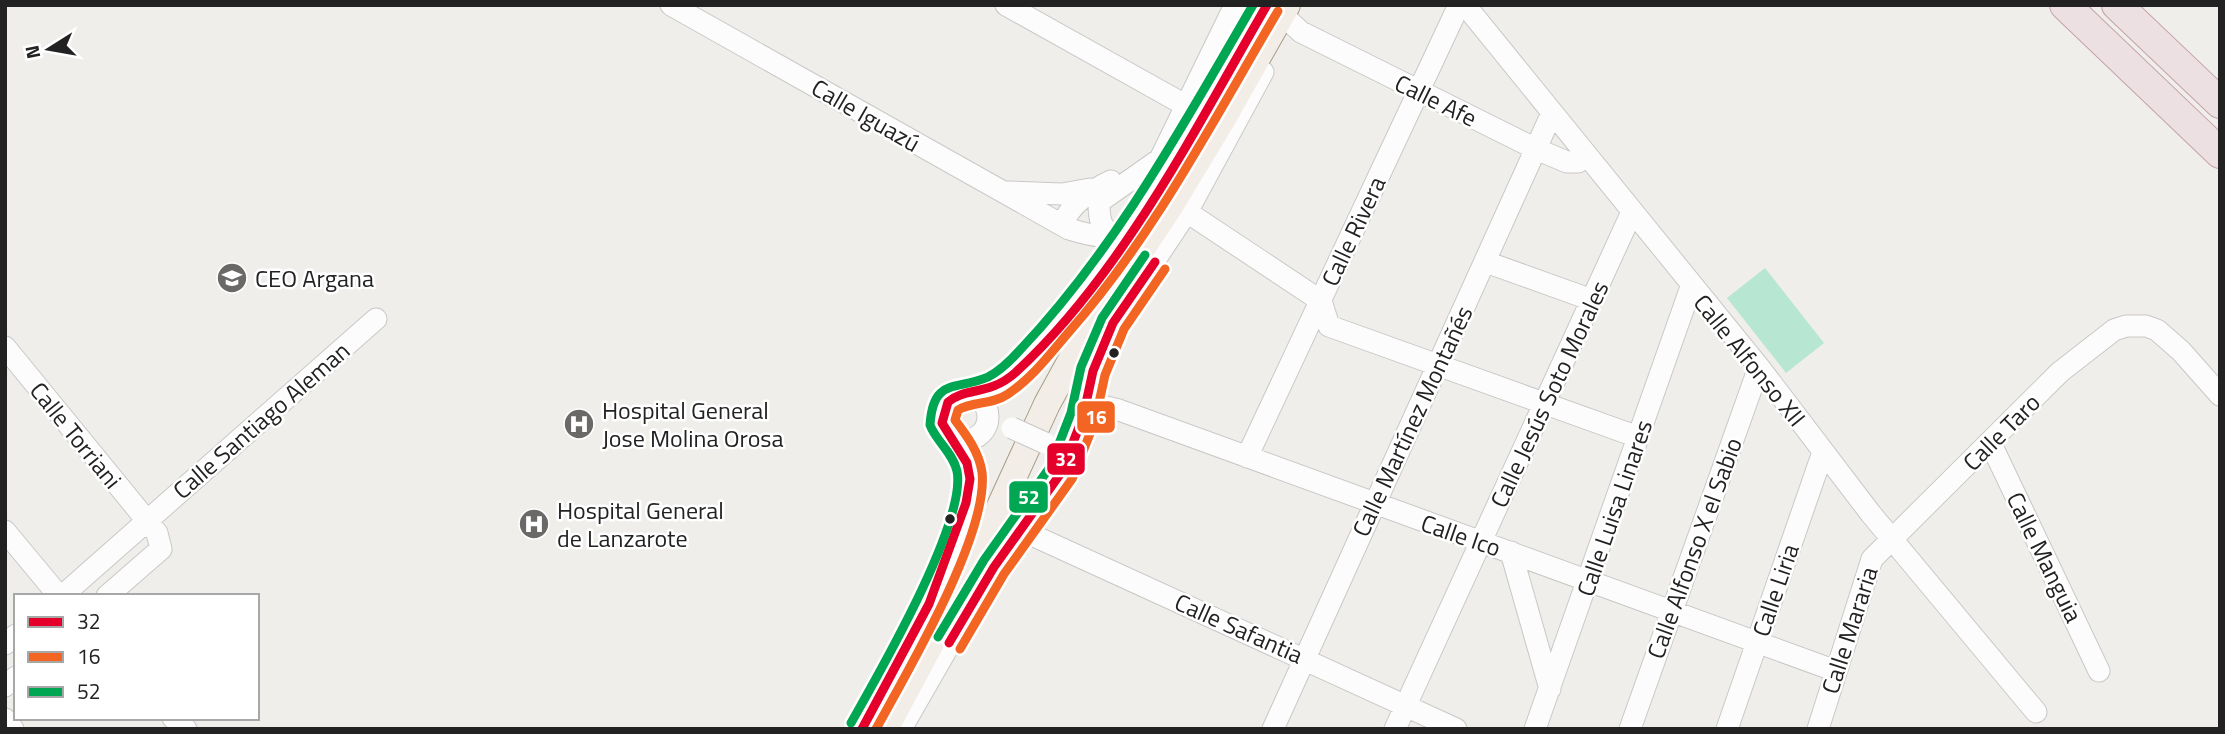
<svg xmlns="http://www.w3.org/2000/svg" width="2225" height="734" font-family="'Titillium Web',sans-serif">
	<style>
		.pitch { fill: #b7e6d2 }
		.lines { fill: none; stroke-linecap: round; stroke-linejoin: round }
		.minor-casing { stroke: #c9c8c7; stroke-width: 23 }
		.major-casing { stroke: #a79c86; stroke-width: 28 }
		.highway-casing { stroke: #c5a2ac; stroke-width: 32 }
		.minor { stroke: #fdfcfc; stroke-width: 21 }
		.major { stroke: #f3ede7; stroke-width: 26 }
		.highway { stroke: #ece0e2; stroke-width: 30 }
		.minor-bridge-casing { stroke: #c9c8c7; stroke-width: 23; stroke-linecap: butt }
		.minor-bridge { stroke: #fdfcfc; stroke-width: 21 }
		.bus-1-casing { stroke: #fff; stroke-width: 14 }
		.bus-2-casing { stroke: #fff; stroke-width: 14 }
		.bus-3-casing { stroke: #fff; stroke-width: 14 }
		.bus-1 { stroke: #e4002b; stroke-width: 9 }
		.bus-2 { stroke: #f26522; stroke-width: 9 }
		.bus-3 { stroke: #00a651; stroke-width: 9 }
		.bus-dot { fill: #222; stroke: #fff; stroke-width: 2.5 }
		.labels { text-anchor: middle; dominant-baseline: central; stroke-width: 5; stroke-linejoin: round; paint-order: stroke }
		.street-label { font-size: 24px; fill: #222; stroke: #fff }
		.poi-label { font-size: 24px; fill: #222; stroke: #fff; text-anchor: start }
		.line-badge { stroke: #fff; stroke-width: 2.5 }
		.badge-label { font-size: 19px; text-anchor: middle; font-weight: bold; fill: #fff }
	</style>
	<rect width="100%" height="100%" fill="#f0eeeb"/>
	<path class="pitch" d="M1765,268l59,75 -38,30 -59,-75z"/>
	<g class="lines">
		<g class="minor-casing">
			<path id="minor" d="M671,5l398,224c23,7 39,11 62,2
				M1006,5l179,100
				M1465,5l294,362 112,147 165,198
				M1289,21l12,11 235,117 31,13h11l7,-8
				M1008,192l54,2 28,-5
				M1187,212l134,89 8,25 309,111
				M1062,225c9,-22 28,-34 49,-44
				M1115,237c-15,-9 -16,-18 -16,-35l61,-43 75,-154
				M1486,262l106,38
				M5,347l152,186 4,16 -54,47
				M942 417a23 23 0 1 1 46 0a23 23 0 1 1-46 0Z
				M975,394c41,-14 67,-50 94,-83 78,-95 137,-201 198,-306
				M1085,402l34,8 717,261
				M1991,444l108,227
				M1247,457l212,-452
				M1021,530l435,199
				M5,531l54,65
				M1511,552l39,137
				M62,596l314,-277
				M5,644l11,-9
				M5,686l11,-9
				M173,718l13,11
				M5,719l8,10
				M862,729l68,-126 25,-62 15,-63 -14,-39
				M901,729l93,-162 67,-94 22,-56 10,-46 20,-48 74,-111 76,-140
				M1273,729l279,-616
				M1395,729l237,-517
				M1535,729l156,-442
				M1630,729l129,-362
				M1727,729l96,-277
				M1818,729l54,-170 188,-187 54,-42 12,-4h20l11,4 24,21 39,44"/>
		</g>
		<g class="major-casing">
			<path id="major" d="M885,729l88,-164 74,-161 40,-73 82,-123 53,-88 65,-115"/>
		</g>
		<g class="highway-casing">
			<path id="highway" d="M2065,5l155,148
				M2117,5l103,98"/>
		</g>
		<use href="#minor" class="minor"/>
		<use href="#major" class="major"/>
		<use href="#highway" class="highway"/>
		<g class="minor-bridge-casing">
			<path id="minor-bridge" d="M1012,428l33,15"/>
		</g>
		<use href="#minor-bridge" class="minor-bridge"/>
		<g class="bus-1-casing">
			<path id="bus-1" d="M949,643l45,-76 67,-94 22,-56 10,-46 20,-48 42,-61
				M862,729l67,-125 37,-101 4,-24 -3,-16 -25,-40 6,-21c17,-15 41,-6 67,-29 107,-98 180,-244 252,-368"/>
		</g>
		<g class="bus-2-casing">
			<path id="bus-2" d="M960,649l44,-75 68,-95 23,-58 10,-46 19,-46 41,-60
				M876,729c31,-57 113,-195 106,-257 -3,-20 -15,-36 -27,-52l3,-10c15,-9 34,-5 50,-16 24,-16 42,-40 60,-61 85,-96 145,-212 210,-322"/>
		</g>
		<g class="bus-3-casing">
			<path id="bus-3" d="M938,637l46,-77 66,-93 21,-54 10,-46 21,-49 43,-63
				M851,723c27,-48 116,-201 106,-252 -4,-18 -21,-30 -27,-46 3,-48 26,-34 58,-48 12,-6 23,-17 32,-27 96,-101 163,-225 233,-345"/>
		</g>
		<use href="#bus-1" class="bus-1"/>
		<use href="#bus-2" class="bus-2"/>
		<use href="#bus-3" class="bus-3"/>
	</g>
	<defs>
		<g id="school-disc" transform="scale(1.575)"><circle r="9.5" fill="#6a6968" stroke="#fff"/><path d="M0-5L7-2L0 1L-7-2ZM-4 1L0 2.5L4 1V4Q0 6-4 4Z" fill="#fff"/></g>
		<g id="hospital-disc" transform="scale(1.575)"><circle r="9.5" fill="#6a6968" stroke="#fff"/><path d="M-5-5h3v3.5h4V-5h3V5h-3V1.5h-4V5h-3Z" fill="#fff"/></g>
	</defs>
	<g fill-rule="evenodd">
		<use href="#school-disc" x="232" y="278"/>
		<use href="#hospital-disc" x="579" y="424"/>
		<use href="#hospital-disc" x="534" y="524"/>
	</g>
	<g class="bus-dot">
		<circle cx="1114" cy="353" r="6"/>
		<circle cx="950" cy="519" r="6"/>
	</g>
	<g class="labels">
		<g class="street-label">
			<text transform="translate(1436 100) rotate(26)">Calle Afe</text>
			<text transform="translate(866 115) rotate(30)">Calle Iguazú</text>
			<text transform="translate(1353 231) rotate(-65)">Calle Rivera</text>
			<text transform="translate(1750 360) rotate(51)">Calle Alfonso XII</text>
			<text transform="translate(1549 394) rotate(-65)">Calle Jesús Soto Morales</text>
			<text transform="translate(261 420) rotate(-41)">Calle Santiago Aleman</text>
			<text transform="translate(1412 421) rotate(-65)">Calle Martínez Montañés</text>
			<text transform="translate(2001 432) rotate(-45)">Calle Taro</text>
			<text transform="translate(76 435) rotate(51)">Calle Torriani</text>
			<text transform="translate(1614 508) rotate(-71)">Calle Luisa Linares</text>
			<text transform="translate(1461 535) rotate(19)">Calle Ico</text>
			<text transform="translate(1694 548) rotate(-70)">Calle Alfonso X el Sabio</text>
			<text transform="translate(2045 557) rotate(64)">Calle Manguia</text>
			<text transform="translate(1775 590) rotate(-71)">Calle Liria</text>
			<text transform="translate(1239 628) rotate(24)">Calle Safantia</text>
			<text transform="translate(1849 630) rotate(-72)">Calle Mararia</text>
		</g>
		<g class="poi-label">
			<text x="255" y="278">CEO Argana</text>
			<text x="602" y="410">Hospital General<tspan x="602" dy="28">Jose Molina Orosa</tspan></text>
			<text x="557" y="510">Hospital General<tspan x="557" dy="28">de Lanzarote</tspan></text>
		</g>
	</g>
	<g class="line-badge">
		<rect x="1076" y="400" width="40" height="34" rx="7" fill="#f26522"/>
		<rect x="1046" y="442" width="40" height="34" rx="7" fill="#e4002b"/>
		<rect x="1008" y="480" width="41" height="34" rx="7" fill="#00a651"/>
	</g>
	<g class="badge-label">
		<text x="1096" y="424">16</text>
		<text x="1066" y="466">32</text>
		<text x="1029" y="504">52</text>
	</g>
	<rect width="2225" height="734" fill="none" stroke="#222222" stroke-width="14"/>
	<rect x="14" y="594" width="245" height="126" fill="#ffffff" stroke="#a7a7a7" stroke-width="2"/>
	<rect x="28" y="617" width="35" height="10" fill="#e4002b" stroke="#a7a7a7" stroke-width="2"/>
	<text x="77" y="629" font-size="21" fill="#222222">32</text>
	<rect x="28" y="652" width="35" height="10" fill="#f26522" stroke="#a7a7a7" stroke-width="2"/>
	<text x="77" y="664" font-size="21" fill="#222222">16</text>
	<rect x="28" y="687" width="35" height="10" fill="#00a651" stroke="#a7a7a7" stroke-width="2"/>
	<text x="77" y="699" font-size="21" fill="#222222">52</text>
	<g transform="translate(49 49) rotate(259)" stroke="#ffffff" stroke-width="5" paint-order="stroke">
	<path d="M0-5L12 26L0 18L-12 26Z" fill="#222222"/>
	<text y="-10" font-size="19" font-weight="bold" text-anchor="middle" fill="#222222">N</text>
	</g>
</svg>
